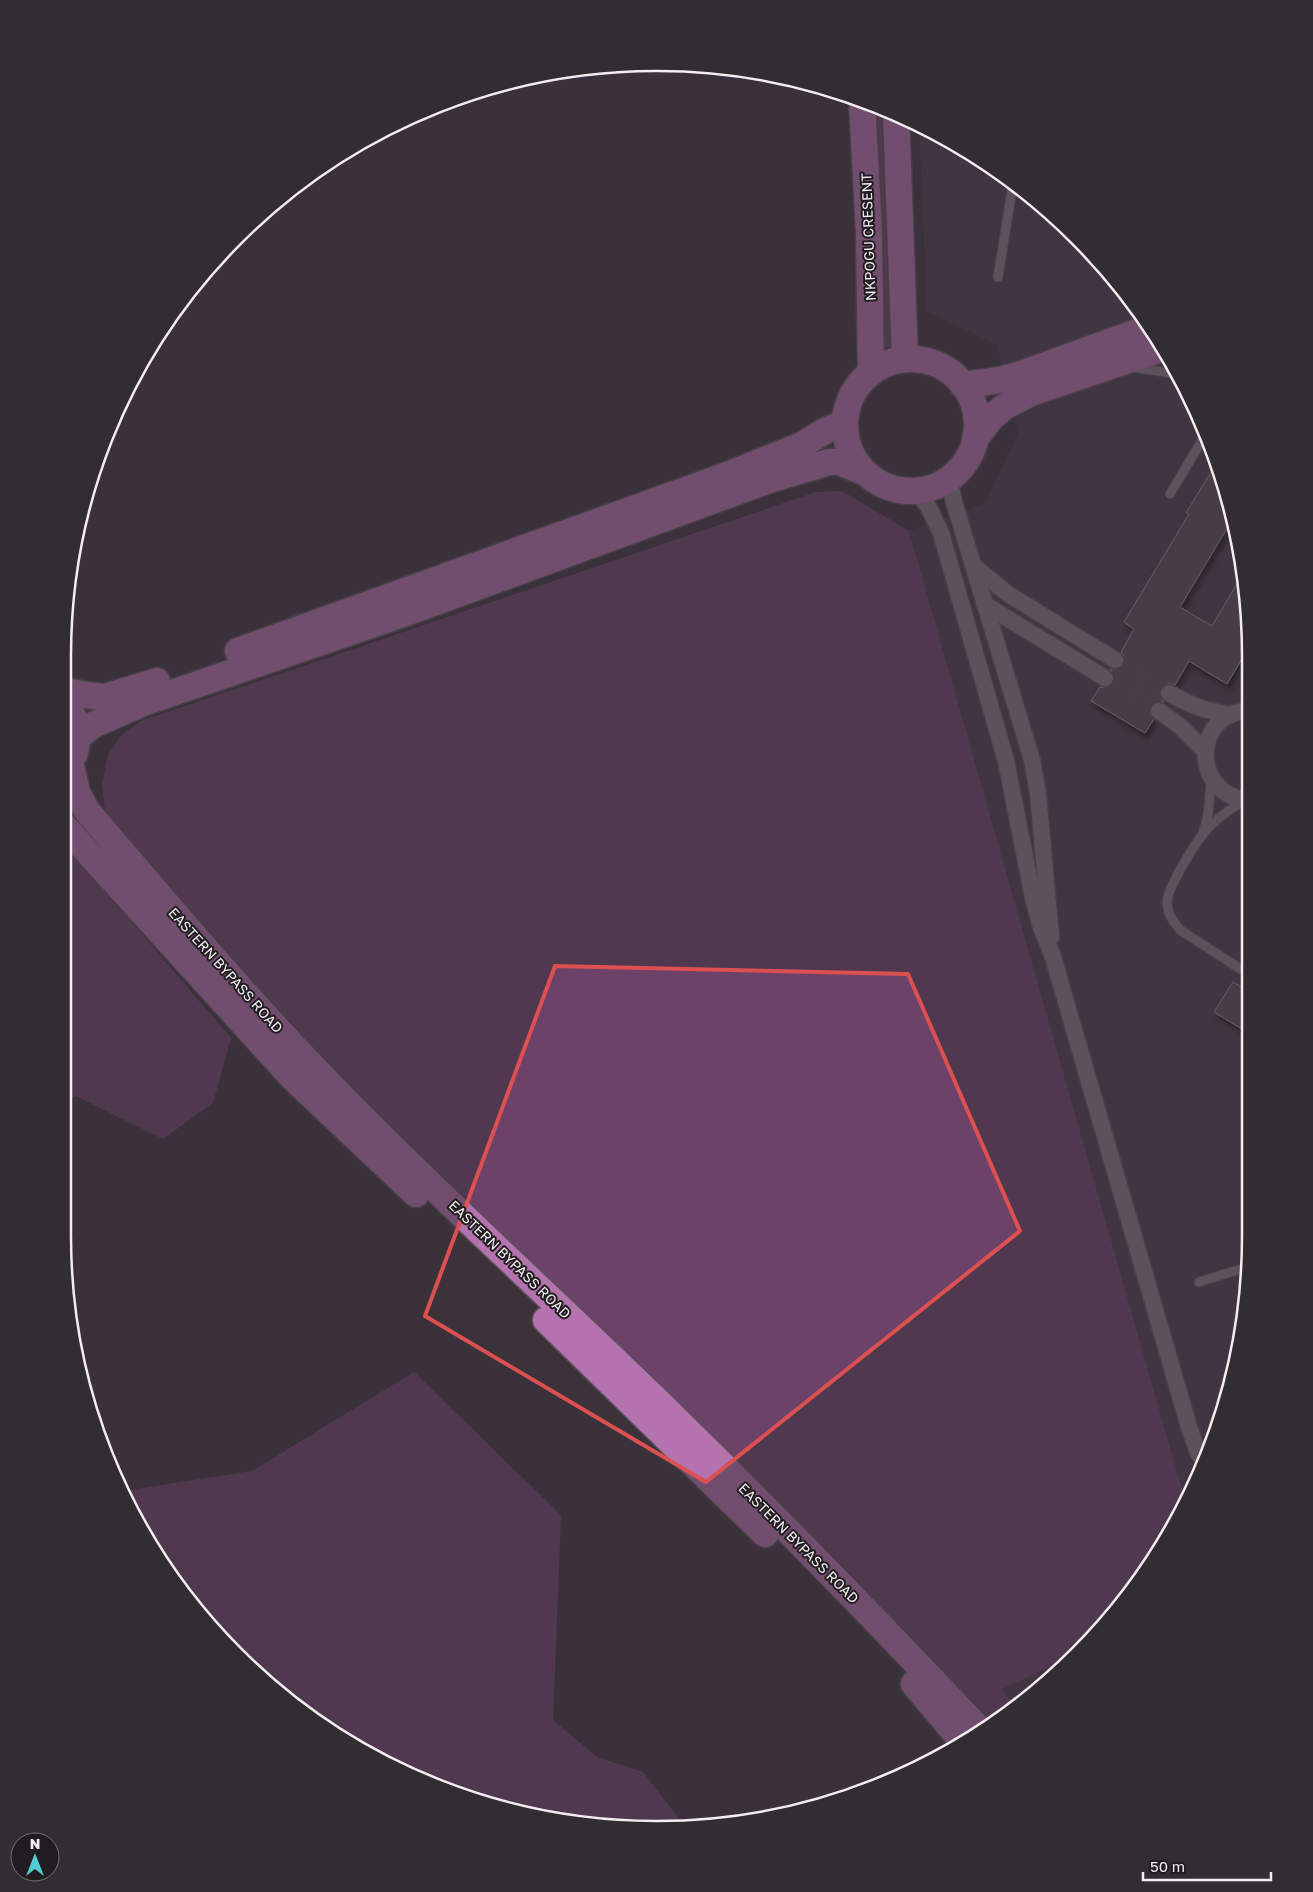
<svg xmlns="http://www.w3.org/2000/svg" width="1313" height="1892" font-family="'Golos Text',sans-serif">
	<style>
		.built { fill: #483b47 }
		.green { fill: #6c4268 }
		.building { fill: #574d55; stroke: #9b919a; filter: url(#shadow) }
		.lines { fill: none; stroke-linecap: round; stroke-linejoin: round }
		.street-tunnel { stroke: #574e56; stroke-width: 16; stroke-dasharray: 16 8; stroke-linecap: butt }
		.lane-casing { stroke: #595158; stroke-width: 11 }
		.street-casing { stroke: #595158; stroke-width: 19 }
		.primary-casing { stroke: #595158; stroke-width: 29 }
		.lane { stroke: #847a83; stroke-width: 9 }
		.street { stroke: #847a83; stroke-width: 16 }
		.primary { stroke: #b472ae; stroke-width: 26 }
		.marked { fill: none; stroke: #dc5051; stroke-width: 4; stroke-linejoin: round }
		.labels { text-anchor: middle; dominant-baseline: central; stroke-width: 4; stroke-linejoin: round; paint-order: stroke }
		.street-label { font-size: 14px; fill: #f4eef3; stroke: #201c1f }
		.rim { fill: none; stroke: #f4eef3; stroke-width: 2.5 }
	</style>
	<defs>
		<filter id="shadow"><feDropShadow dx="3" dy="5.5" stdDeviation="2.5" flood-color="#0009"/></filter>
	</defs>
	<rect width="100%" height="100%" fill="#3b323a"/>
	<path class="built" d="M919,126l68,37 90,74 51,58 61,99 50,147 11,116v579l-11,116 -34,111 -20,37 -276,-969 77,-28 32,-71 -21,-87 -70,-34z
		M1079,1653l-62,55 -16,-19z"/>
	<path class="green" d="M874,105l7,2 9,219 6,19 -16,4z
		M842,491l67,40 276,969 -35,66 -71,87 -77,36 15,19 -32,19 -595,-583 -249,-276 -36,-58 -3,-26 6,-29 14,-21 19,-13 675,-229z
		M62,841l169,197 -18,65 -50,36 -87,-43 -13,5z
		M414,1372l147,143 -8,205 44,37 46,15 43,56 -107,-4 -150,-40 -102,-54 -62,-48 -103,-117 -39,-74 129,-20z"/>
	<path class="building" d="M1214,467l18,53 -52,87 32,19 30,-51 7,72 -22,37 -38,-23 -14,24 -7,-2 -7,5 -2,6 5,8h-9l-4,4 -1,9 4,4 -9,14 -54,-32 9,-14h9l5,-4 1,-5 -5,-9h9l5,-4v-9l-3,-4 13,-23 -10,-7 65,-108 -3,-1z
		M1233,982l17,10v42l-36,-22z"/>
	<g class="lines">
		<path class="street-tunnel" d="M1115,660l54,33
			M1105,678l54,33"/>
		<g class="lane-casing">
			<path id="lane" d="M998,277l15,-93
				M1132,367l45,7
				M1170,494l34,-57
				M1245,800c-15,9 -31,20 -42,34 -9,11 -36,55 -36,68 0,11 6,20 13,28l70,45
				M1203,834l5,-19 3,-35
				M1199,1282l48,-15"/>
		</g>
		<g class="street-casing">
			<path id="street" d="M949,479l5,23 78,258 6,34 13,143
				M916,490l13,18 12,25 65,228 28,141 7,25 12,30 136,470 9,26 7,9
				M976,568l32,26 107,66
				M984,604l121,74
				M1169,693c23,13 37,18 62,22
				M1159,711l21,15 25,25
				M1250,711c-54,-2 -64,82 0,90"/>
		</g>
		<g class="primary-casing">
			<path id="primary" d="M862,101l7,132 2,140
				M896,114l9,245
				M845 425a66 66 0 1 1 132 0a66 66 0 1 1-132 0Z
				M963,385l37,-5 24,-7 124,-45
				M975,439l16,-21 13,-11 27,-14 130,-44
				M238,651l484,-174 80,-32 21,-13 22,-10
				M62,690l23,5 20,2 52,-16
				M62,698c13,16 18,36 13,55
				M77,738l16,-13 50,-22 263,-90 363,-133 60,-18h10l27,11
				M71,765l6,27 10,19c76,88 150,177 231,261 115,119 238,230 356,345 104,102 206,207 306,313
				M62,824l231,254 123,116
				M546,1320l219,214
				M914,1684l48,57"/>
		</g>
		<use href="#lane" class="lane"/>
		<use href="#street" class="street"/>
		<use href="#primary" class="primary"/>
	</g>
	<path d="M0 0H1313V1892H0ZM555,966l353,8 112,257 -314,251 -281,-166z" fill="#3b323a" fill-opacity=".55" fill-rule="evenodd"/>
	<path class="marked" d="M555,966l353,8 112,257 -314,251 -281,-166z"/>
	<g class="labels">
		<g class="street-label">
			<text transform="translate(868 237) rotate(-92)">NKPOGU CRESENT</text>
			<text transform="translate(226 970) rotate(48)">EASTERN BYPASS ROAD</text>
			<text transform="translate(510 1259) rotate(44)">EASTERN BYPASS ROAD</text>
			<text transform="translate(799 1543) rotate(45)">EASTERN BYPASS ROAD</text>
		</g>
	</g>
	<path d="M0 0H1313V1892H0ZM656 71H657A585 585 0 0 1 1242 656V1236A585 585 0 0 1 657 1821H656A585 585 0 0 1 71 1236V656A585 585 0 0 1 656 71Z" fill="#312d30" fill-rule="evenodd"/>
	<path class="rim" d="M656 71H657A585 585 0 0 1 1242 656V1236A585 585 0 0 1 657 1821H656A585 585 0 0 1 71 1236V656A585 585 0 0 1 656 71Z"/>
	<g transform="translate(35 1857)"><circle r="24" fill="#201c1f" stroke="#757074"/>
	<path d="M0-4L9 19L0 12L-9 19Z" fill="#51ccd2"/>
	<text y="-8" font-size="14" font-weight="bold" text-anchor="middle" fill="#f4eef3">N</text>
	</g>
	<path d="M1143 1872v8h128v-8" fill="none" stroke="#f4eef3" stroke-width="2.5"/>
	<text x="1150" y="1872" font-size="15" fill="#f4eef3" stroke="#201c1f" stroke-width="4" paint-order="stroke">50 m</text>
</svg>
